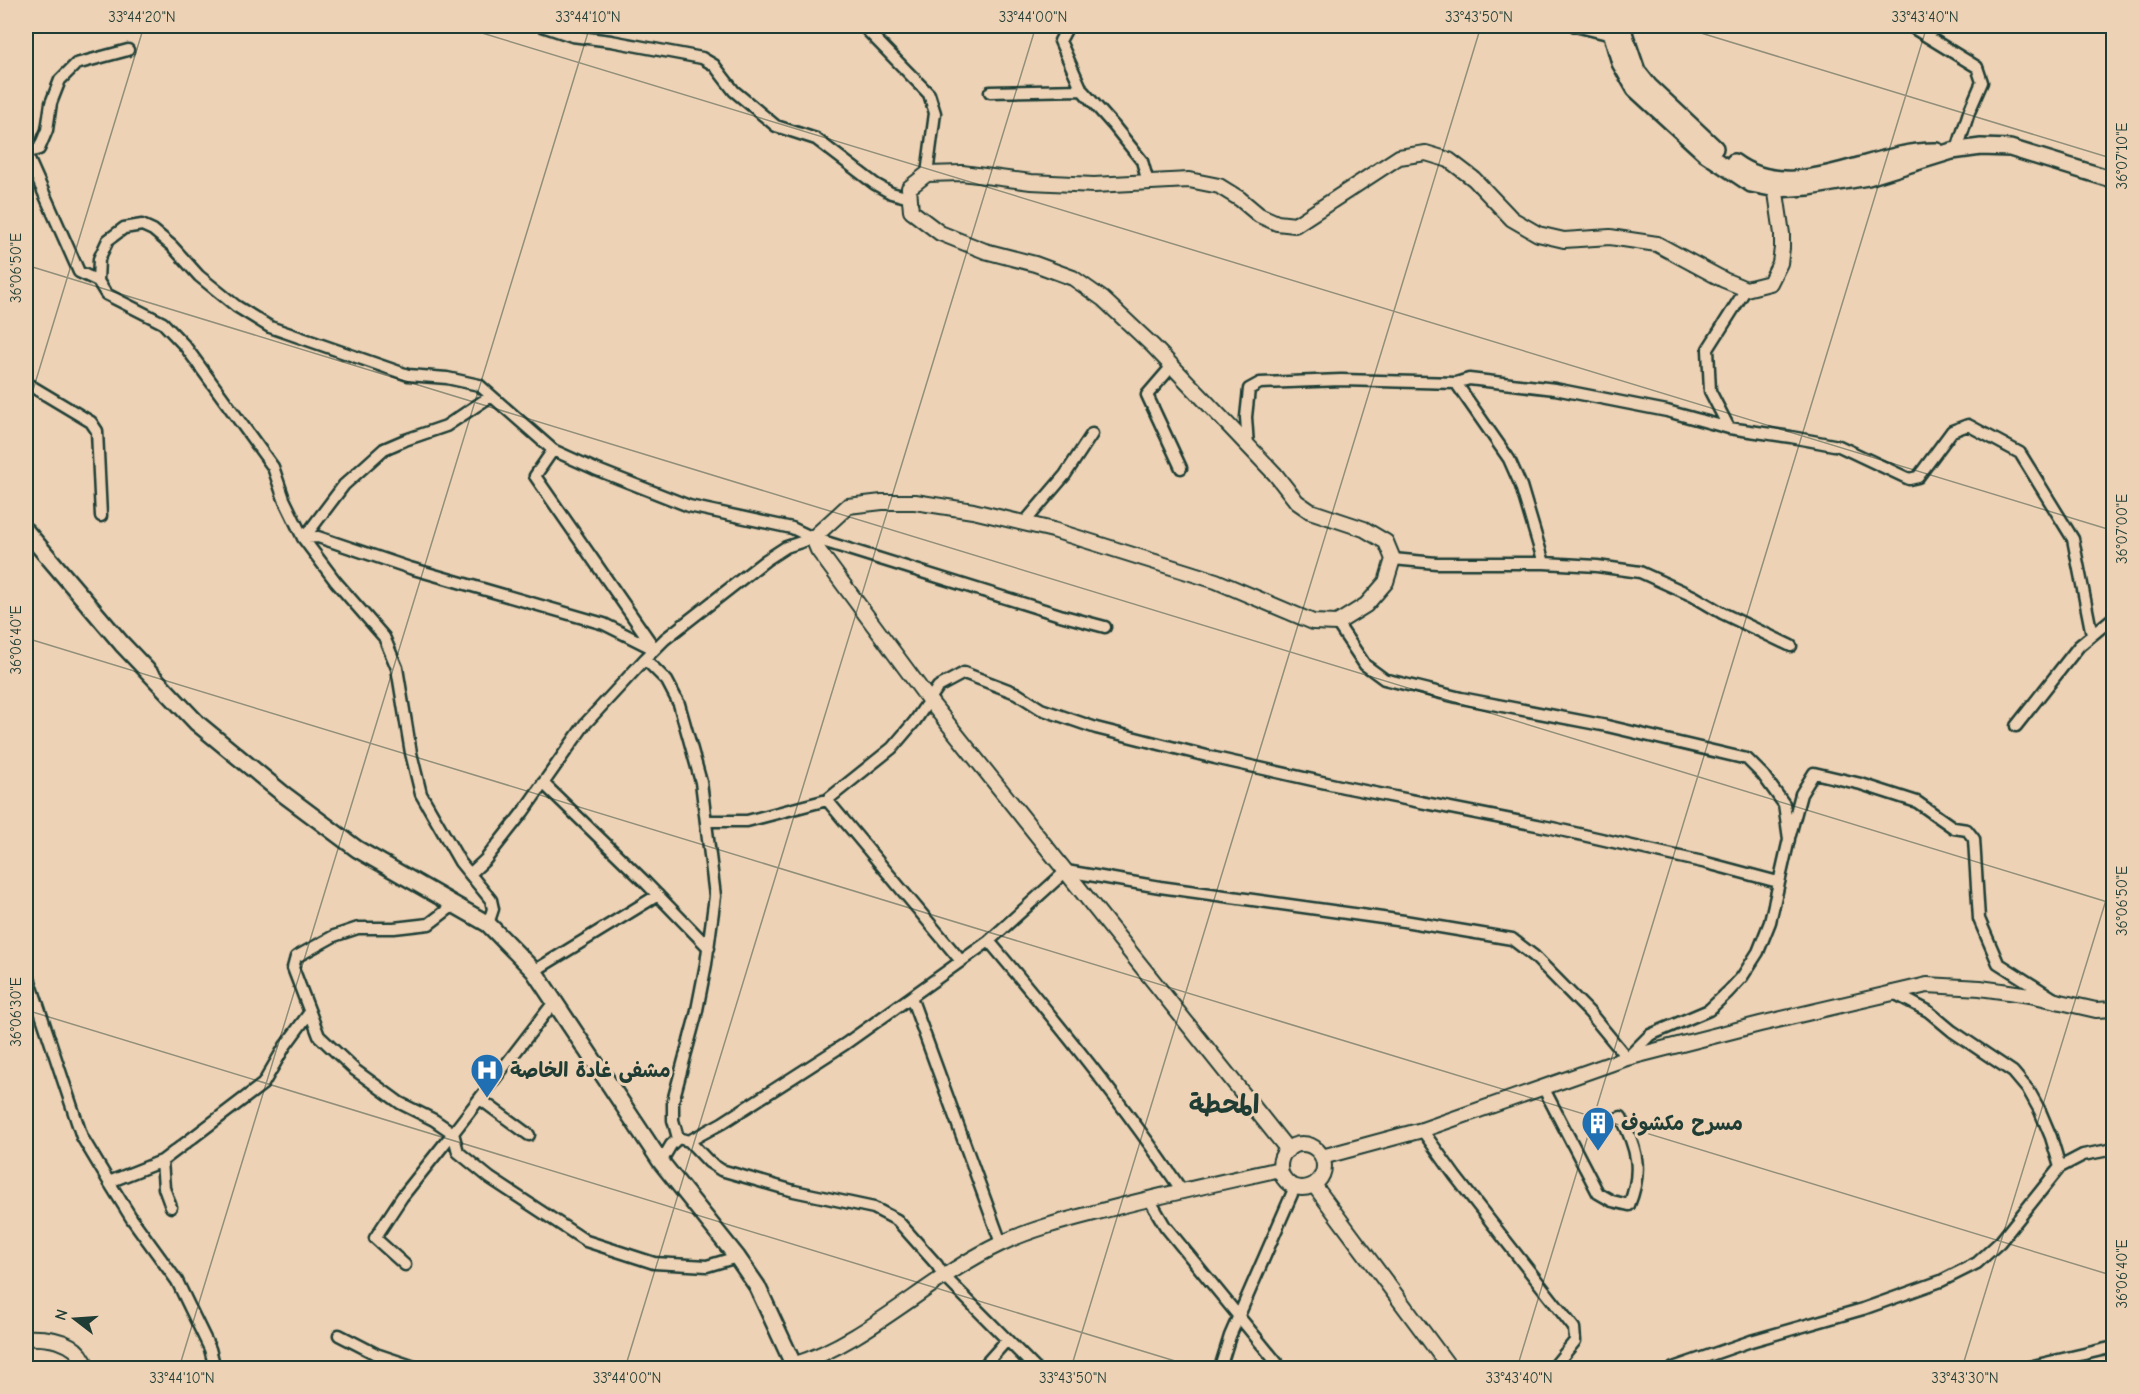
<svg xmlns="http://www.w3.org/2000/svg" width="2139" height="1394" font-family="'Comic Neue','Playpen Sans Arabic',sans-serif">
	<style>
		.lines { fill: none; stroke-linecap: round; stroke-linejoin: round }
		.minor-casing { stroke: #1f3d34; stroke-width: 15 }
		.tertiary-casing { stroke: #1f3d34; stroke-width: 18 }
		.secondary-casing { stroke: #1f3d34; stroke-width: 20 }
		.minor { stroke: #eed2b5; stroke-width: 10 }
		.tertiary { stroke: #eed2b5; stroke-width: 14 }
		.secondary { stroke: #eed2b5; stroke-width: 15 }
		.ticks { fill: none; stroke: #1f3d34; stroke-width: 1.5; stroke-opacity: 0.45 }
		.labels { text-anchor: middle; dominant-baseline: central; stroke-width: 6; stroke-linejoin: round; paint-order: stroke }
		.poi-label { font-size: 20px; font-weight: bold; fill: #1f3d34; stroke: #eed2b5; text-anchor: start }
		.district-label { font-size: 26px; font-weight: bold; fill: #1f3d34; stroke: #eed2b5 }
		.neatline { fill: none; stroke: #1f3d34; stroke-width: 2 }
		.ticks-label { font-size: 15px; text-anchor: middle; fill: #1f3d34 }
	</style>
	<rect width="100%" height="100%" fill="#eed2b5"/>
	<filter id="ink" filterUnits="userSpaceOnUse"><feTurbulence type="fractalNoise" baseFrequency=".0167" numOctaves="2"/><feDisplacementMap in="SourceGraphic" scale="12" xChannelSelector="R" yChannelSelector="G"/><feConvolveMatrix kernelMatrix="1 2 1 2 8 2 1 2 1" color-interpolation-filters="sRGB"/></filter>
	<g filter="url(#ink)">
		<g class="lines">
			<g class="minor-casing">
				<path id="minor" d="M542,26l30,10 39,5 91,17 12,7 20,26 42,35 40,13 59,45 16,9 19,5
					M863,26l66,68 6,19 -8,61
					M1068,26l-8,15 22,49 32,36 28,35 6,21
					M1575,26l37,9
					M1910,26l67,41 5,15 -13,30 -12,38
					M990,92l92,-2
					M26,153l13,-4 8,-19 4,-27 9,-23 16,-16 52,-14
					M26,153l53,119 19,9
					M1172,366l-25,29 34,73
					M26,383l65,39 6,9 4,85
					M1729,428l62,9 48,9 70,33 9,-2 34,-46 16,-6 52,28 53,86 19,96
					M1248,446l-2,-29 3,-28 11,-6 81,-3 115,3 13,-4 86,10 112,22 62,17 -19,-37 -2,-42 38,-60
					M553,450l-18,26 118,170
					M1024,523l41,-48 27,-41
					M303,538l15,-1 92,31 194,56 50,25
					M304,538l40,-53 40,-36 21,-9 41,-14 45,-30
					M1393,559l43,4h108l-23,-77 -12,-27 -53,-76
					M1544,563l53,3 43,6 53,24 29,17 69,33
					M645,659l22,22 12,23 10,35 12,43 14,114 -9,68 -10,51 -23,86v19l5,18
					M2016,726l63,-80 35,-29
					M543,783l102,99 64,66
					M827,800l134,161
					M707,821h40l80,-21 65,-52 23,-27 23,-34 26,-14 52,20 25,16 55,19 119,30 129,29 208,41 155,35 71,19
					M1790,835l11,-41 13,-21 47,11 56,18 37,26 13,2 7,9 5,80 19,44 55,35
					M470,874l16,-15 37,-47 62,-88 60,-65 20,-20 101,-79 20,-13 27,-9
					M488,924l5,-15 -2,-9 -31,-38 -39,-68 -10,-41 -14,-85 -13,-31 -48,-55 -33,-44 -19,-39 -11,-32 -88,-121 -22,-23 -57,-29 -8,-13 1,-22 9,-19 16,-12 18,-3 11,5 19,16 27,30 37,30 34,21 138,48 39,3 32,7 74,65 42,19 94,37 103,22 21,10 247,77 45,12
					M989,941c68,81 134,162 193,250
					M26,969l56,168 27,45
					M534,971l124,-76
					M1892,992l36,19 24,20 61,41 16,19 11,20 11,26 9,30
					M911,997l90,246
					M554,1002l-101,131 5,19 32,26 96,63 68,22 53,3 30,-9
					M1544,1089l54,104 14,8 17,4c14,-35 8,-56 -8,-88l-26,9
					M480,1099l49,36
					M1422,1130l33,46 119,152 1,13 -22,27
					M689,1141l33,-18 123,-79 66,-47 78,-56 77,-70 94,16 244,34 108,18 22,17 56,57 37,45 23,-23 59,-25 19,-18 14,-15 16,-25 12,-30 19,-83 -5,-35 -21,-29 -16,-16 -140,-33 -146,-28 -77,-19 -19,-14 -28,-42
					M162,1161l2,27 7,19
					M661,1162l10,-17 7,-7 11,3 20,21 12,8 73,21 80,17 23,12 40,45 6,10 92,93
					M1149,1199l16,27 116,142
					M405,1265l-30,-27 27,-41 51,-64 -19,-13 -34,-17 -45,-33 -36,-34 -26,-68 3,-11 38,-21 24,-8h36l35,-4 26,-20
					M339,1335l37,19 42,14
					M215,1368l-5,-19 -33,-68 -45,-62 -23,-37 53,-21 101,-77 22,-38 25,-34
					M982,1368l25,-28
					M1220,1368l10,-32 65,-149
					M1673,1368l78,-27 112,-32 78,-28 36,-18 23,-21 60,-75 23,-12 31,-6
					M2025,1368l89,-21"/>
			</g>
			<g class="tertiary-casing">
				<path id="tertiary" d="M1280 1166a22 22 0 1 1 44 0a22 22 0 1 1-44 0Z
					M1288,1150l-359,-450 -111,-150 -5,-12 35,-32 34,-4h33l58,9 80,19 163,51 97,41 24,1 29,-18 20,-23 7,-23 -7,-17 -22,-13 -54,-18 -13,-9 -22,-28 -122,-128 -50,-47 -30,-21 -38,-14 -50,-13 -45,-18 -29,-22 -2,-23 18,-14 35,-1 69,9 63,3 95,-5 30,6 21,13 19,16 18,8 18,2 104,-68 27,-4 23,7 25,19 38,40 26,15 26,6 46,-3 47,7 67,36 22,9 24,-6 10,-20 2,-15v-14l-8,-55
					M1322,1157l100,-27 205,-72 133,-34 167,-39 53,3 50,7 66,15 18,-1
					M1314,1185l136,183
					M26,1338c24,-1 53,3 61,30
					M793,1365c76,-24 135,-87 207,-121 29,-14 63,-23 94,-31 62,-17 124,-30 186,-44"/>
			</g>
			<g class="secondary-casing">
				<path id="secondary" d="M1612,26v9l8,28 15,26 71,65 45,30 25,5 33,-2 59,-10 84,-26 29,-4 29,1 104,32
					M1623,26l2,10 12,35 12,15 66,62
					M1734,162c60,45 138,-13 203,-11
					M26,531l96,113 75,79 85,70 75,56 131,75 46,47 127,191 76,95 20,29 38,82"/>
			</g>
			<use href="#minor" class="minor"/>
			<use href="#tertiary" class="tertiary"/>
			<use href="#secondary" class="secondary"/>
		</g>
	</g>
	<path class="ticks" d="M459,26l1655,505M1678,26l436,133M26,265l2088,639M26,413l118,-387M26,638l2088,638M26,1010l1172,358M179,1368l411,-1342M625,1368l411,-1342M1071,1368l410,-1342M1517,1368l410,-1342M1962,1368l152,-494"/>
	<defs>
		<g id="hospital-pin" transform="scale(1.725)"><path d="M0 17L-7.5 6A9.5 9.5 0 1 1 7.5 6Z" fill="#1f6fb2" stroke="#eed2b5"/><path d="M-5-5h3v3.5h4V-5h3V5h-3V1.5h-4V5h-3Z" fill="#fff"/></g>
		<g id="building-pin" transform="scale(1.725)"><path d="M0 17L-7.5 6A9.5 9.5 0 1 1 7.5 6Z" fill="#1f6fb2" stroke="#eed2b5"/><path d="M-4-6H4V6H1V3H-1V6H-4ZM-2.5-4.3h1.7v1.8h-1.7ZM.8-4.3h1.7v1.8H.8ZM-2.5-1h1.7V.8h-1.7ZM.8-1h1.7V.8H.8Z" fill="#fff"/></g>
	</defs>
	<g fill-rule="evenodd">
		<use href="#hospital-pin" x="487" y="1070"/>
		<use href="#building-pin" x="1598" y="1123"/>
	</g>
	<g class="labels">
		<g class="poi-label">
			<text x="510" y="1070">مشفى غادة الخاصة</text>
			<text x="1621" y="1123">مسرح مكشوف</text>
		</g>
		<g class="district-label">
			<text x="1224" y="1105">المحطة</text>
		</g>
	</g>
	<rect width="2139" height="1394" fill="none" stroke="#eed2b5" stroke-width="66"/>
	<g transform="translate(75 1319) rotate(287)" stroke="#eed2b5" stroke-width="4.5" paint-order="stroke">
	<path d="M0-4.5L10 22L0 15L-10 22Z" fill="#1f3d34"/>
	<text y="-9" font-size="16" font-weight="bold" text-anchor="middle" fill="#1f3d34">N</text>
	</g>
	<rect x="33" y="33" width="2073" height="1328" class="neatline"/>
	<g class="ticks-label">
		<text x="142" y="22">33°44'20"N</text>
		<text x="588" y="22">33°44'10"N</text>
		<text x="1033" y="22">33°44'00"N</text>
		<text x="1479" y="22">33°43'50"N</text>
		<text x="1925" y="22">33°43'40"N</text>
		<text transform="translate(2122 156) rotate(-90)" y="5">36°07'10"E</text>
		<text transform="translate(16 268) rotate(-90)" y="5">36°06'50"E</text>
		<text transform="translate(2122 529) rotate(-90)" y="5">36°07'00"E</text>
		<text transform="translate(16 640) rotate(-90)" y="5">36°06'40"E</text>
		<text transform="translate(2122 901) rotate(-90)" y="5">36°06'50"E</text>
		<text transform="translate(16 1012) rotate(-90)" y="5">36°06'30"E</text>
		<text transform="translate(2122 1274) rotate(-90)" y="5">36°06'40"E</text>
		<text x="182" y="1383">33°44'10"N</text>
		<text x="627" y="1383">33°44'00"N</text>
		<text x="1073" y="1383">33°43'50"N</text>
		<text x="1519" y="1383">33°43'40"N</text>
		<text x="1965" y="1383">33°43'30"N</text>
	</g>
</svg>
